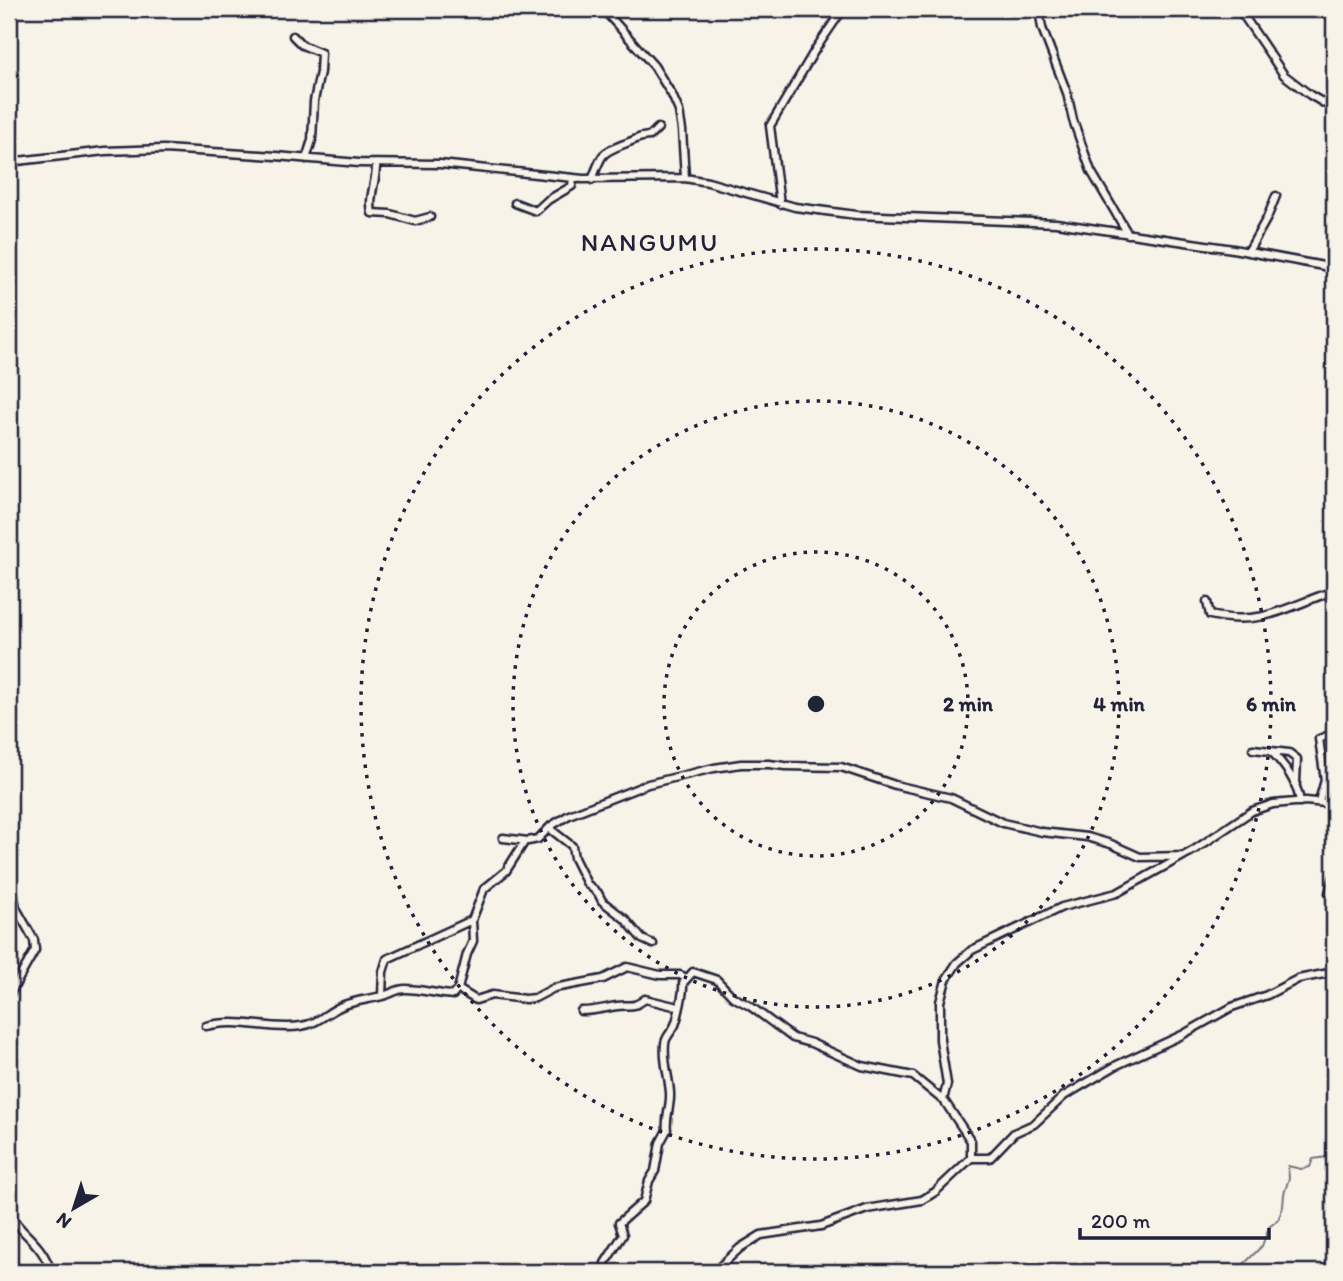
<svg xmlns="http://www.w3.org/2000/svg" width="1343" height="1281" font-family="Itim,sans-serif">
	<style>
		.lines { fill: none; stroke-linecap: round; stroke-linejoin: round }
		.stream { stroke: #76747f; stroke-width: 2 }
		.minor-casing { stroke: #22223b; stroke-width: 11 }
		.minor { stroke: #f7f3e8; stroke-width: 6 }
		.ring { fill: none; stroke: #22223b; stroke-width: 3.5; stroke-dasharray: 3.5 7 }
		.labels { text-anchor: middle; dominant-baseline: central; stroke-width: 5; stroke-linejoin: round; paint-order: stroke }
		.quarter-label { font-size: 26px; letter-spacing: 2px; fill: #22223b; stroke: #f7f3e8 }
		.centre { fill: #22223b; stroke: #f7f3e8; stroke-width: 3.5 }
		.ring-label { font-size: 21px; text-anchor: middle; font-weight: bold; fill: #22223b; stroke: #f7f3e8; stroke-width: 5; stroke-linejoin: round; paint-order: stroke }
	</style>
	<rect width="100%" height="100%" fill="#f7f3e8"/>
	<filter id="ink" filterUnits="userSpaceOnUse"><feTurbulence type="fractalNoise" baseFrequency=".0143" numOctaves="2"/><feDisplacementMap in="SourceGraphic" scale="14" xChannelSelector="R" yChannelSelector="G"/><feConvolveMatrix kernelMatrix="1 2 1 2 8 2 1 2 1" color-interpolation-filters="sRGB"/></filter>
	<g filter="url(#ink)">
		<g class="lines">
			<path class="stream" d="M1236,1272l26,-26 7,-19 9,-7 5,-13 1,-13 5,-16 -1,-12 13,3 9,-2 3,-8 21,-3"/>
			<g class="minor-casing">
				<path id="minor" d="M603,9l51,57 18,29 7,16 3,19 3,48
					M1039,9l3,19 25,65 6,27 18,51 37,63
					M1239,9l45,66 26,20 24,14
					M293,36l9,9 19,8 -1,19 -6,29 -2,39 -6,19
					M9,162l96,-11 59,-2 112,7 83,7 81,1 143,15 102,-1 23,4 87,25 61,8 200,8 177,26 101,19
					M376,164c1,16 -8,33 -4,49l18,1 25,7 15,-4
					M592,180c11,-30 10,-27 37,-38 12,-4 7,-5 21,-6l8,-8
					M515,203l21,8 12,-11 24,-14 1,-8
					M780,204l-10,-78 45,-76 28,-41
					M1248,252l19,-34 9,-22
					M1207,602l3,13c54,12 77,-9 124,-24
					M1253,749l18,2c14,15 26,30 29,51
					M1271,751l18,2 8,6 -1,24
					M1319,801l6,-21 -6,-41 15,-6
					M549,828l23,18 2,12 13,26 11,9 4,8 23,18 17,20 11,5
					M503,838l25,3 10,-2 13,-13 18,-11 79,-31 66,-16 27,-4h28l16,2 56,1 54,18 56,13 52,25 39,9 45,5 24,7 29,13 43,-1
					M9,868l7,40 18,32 1,10 -26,46
					M1329,893l5,-16
					M458,989l9,-35 6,-13 -1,-21
					M382,995l1,-23 4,-13 85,-39 12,-31 22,-18 19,-30
					M581,1011c14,0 23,-3 36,-5 14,-2 15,3 28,-7l33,8
					M206,1026c34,-9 63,5 95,0 17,-2 27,-15 43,-21 13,-5 28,-6 42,-10 7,-2 11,-6 19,-6 16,0 32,5 48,6l5,-6 18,11 16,-5 33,4 10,-1 19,-10 49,-9 24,-12 33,8h20l6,3
					M943,1100l4,-16 -7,-44v-38l6,-22 11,-17 15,-13 90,-43 55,-14 77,-43 58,-39 21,-7 33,-3 28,3
					M971,1158h19l24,-25 20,-9 30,-28 53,-31 65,-30 50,-28 35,-12 31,-16 36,-7
					M9,1213c15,25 33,29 42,59
					M604,1272l1,-9 18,-28 -4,-12 25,-22 5,-20 6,-10 5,-28 7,-13c-2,-13 4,-24 3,-37 -1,-17 -7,-31 -5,-49 0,-7 7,-12 10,-19 3,-8 9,-33 8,-42l10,-11 24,8 16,17 17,9 43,32 18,5 51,23 51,10 32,26 26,39v17l-36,34 -13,8 -55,9 -46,17 -60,9 -21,13 -26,24"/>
			</g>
			<use href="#minor" class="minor"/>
		</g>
	</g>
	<g class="ring">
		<circle cx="816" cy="704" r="152"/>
		<circle cx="816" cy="704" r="303"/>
		<circle cx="816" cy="704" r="455"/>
	</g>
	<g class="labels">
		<g class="quarter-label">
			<text x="650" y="242">NANGUMU</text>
		</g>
	</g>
	<circle cx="816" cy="704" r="10" class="centre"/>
	<g class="ring-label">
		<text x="968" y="711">2 min</text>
		<text x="1119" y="711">4 min</text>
		<text x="1271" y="711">6 min</text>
	</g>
	<rect width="1343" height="1281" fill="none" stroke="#f7f3e8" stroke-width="35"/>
	<rect x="18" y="18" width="1308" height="1246" fill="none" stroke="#22223b" stroke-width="2.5" filter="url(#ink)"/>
	<g transform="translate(74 1208) rotate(219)" stroke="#f7f3e8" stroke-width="5" paint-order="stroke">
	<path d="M0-5L12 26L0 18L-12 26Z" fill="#22223b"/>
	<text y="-10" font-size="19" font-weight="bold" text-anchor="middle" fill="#22223b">N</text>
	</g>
	<path d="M1080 1228v10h189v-10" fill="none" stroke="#22223b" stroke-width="3.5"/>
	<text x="1091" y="1228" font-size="21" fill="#22223b" stroke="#f7f3e8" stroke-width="5" paint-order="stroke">200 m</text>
</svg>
